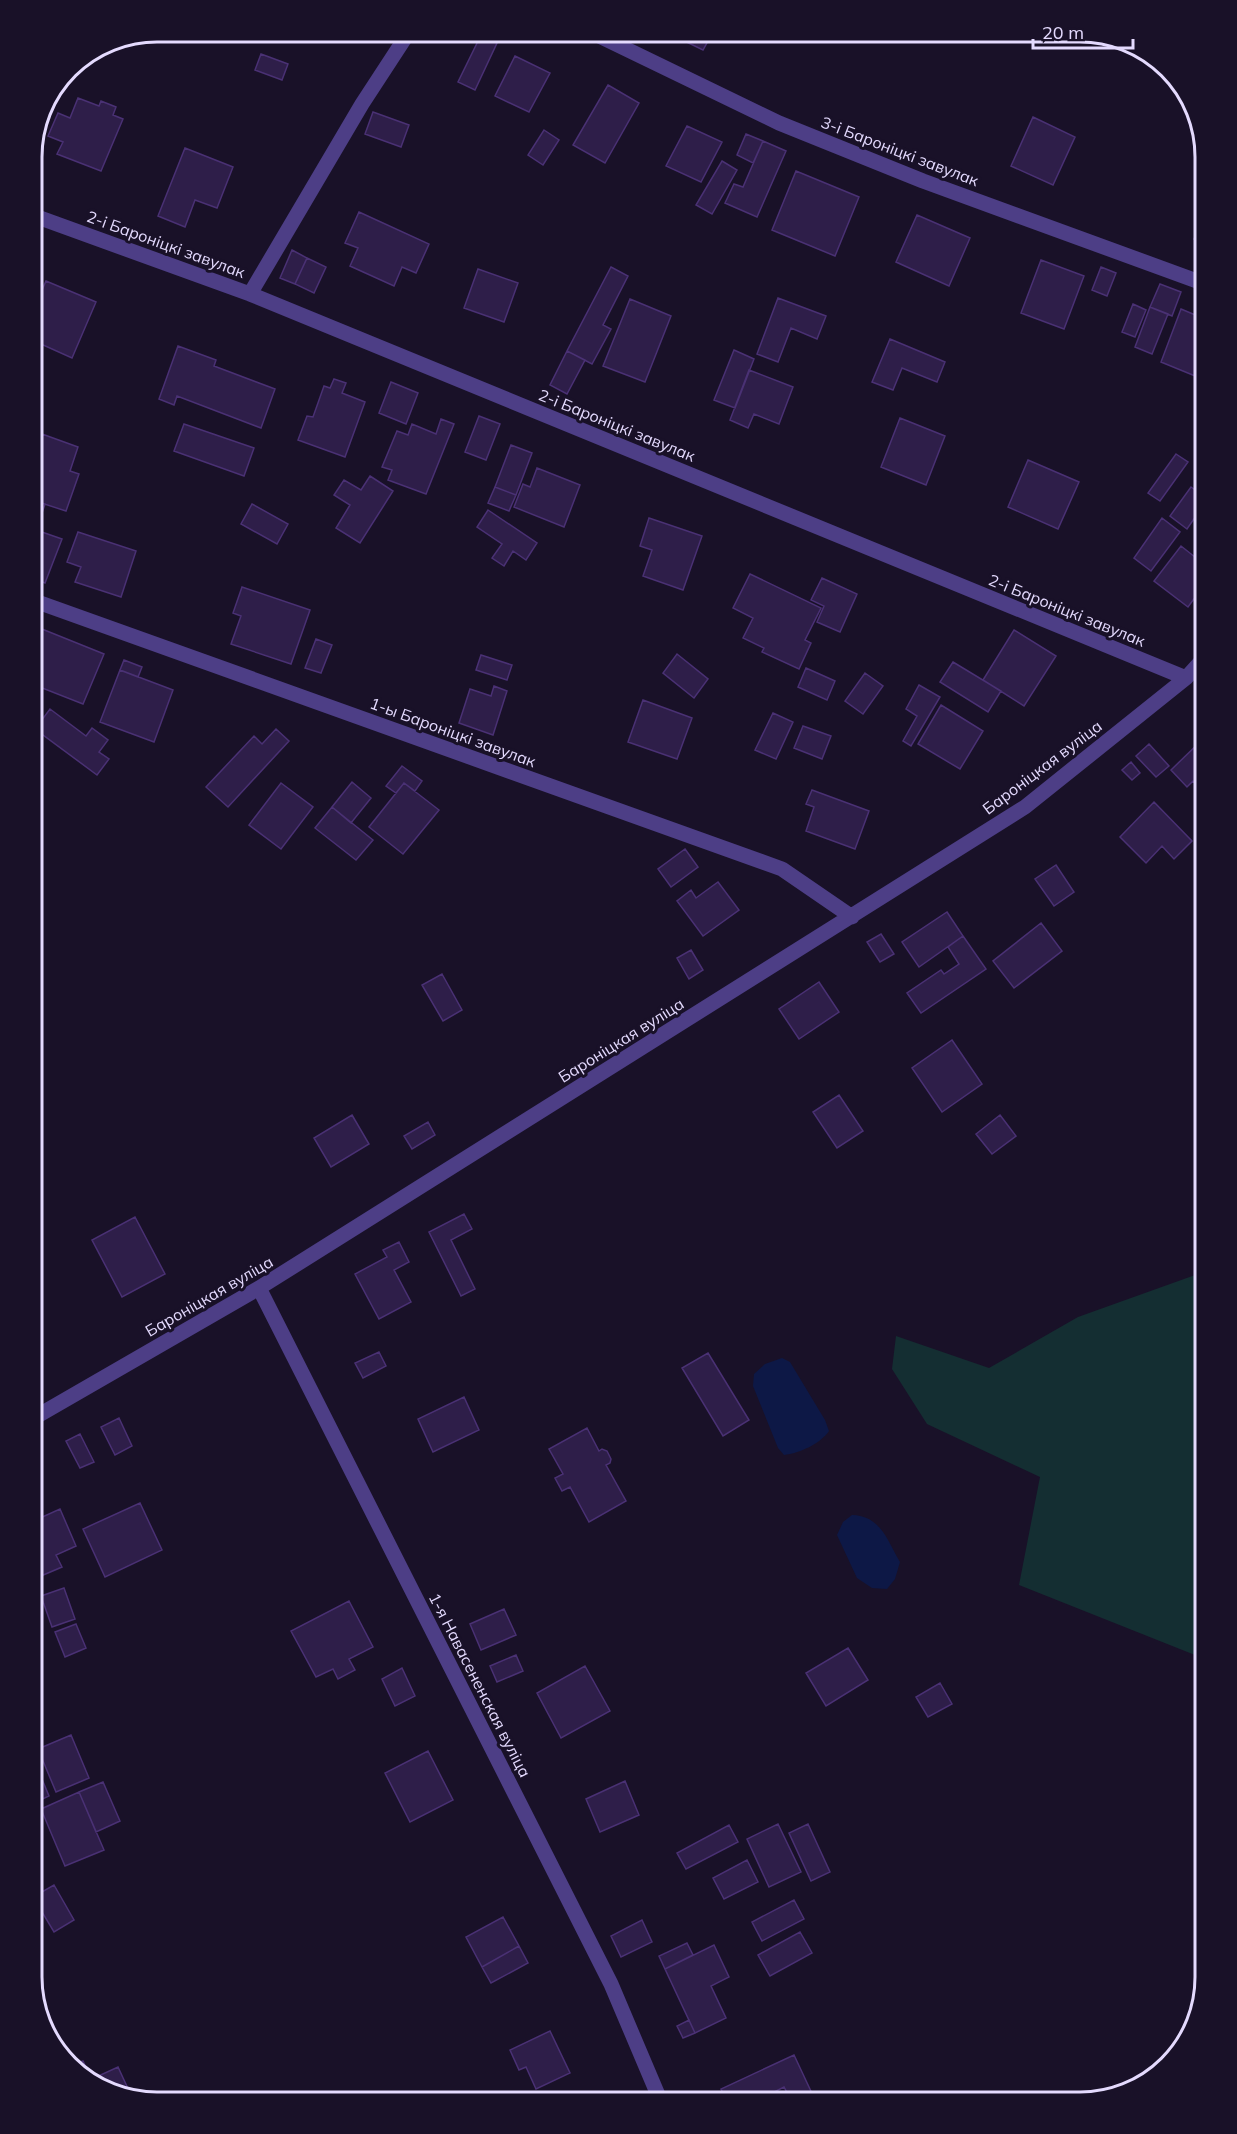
<svg xmlns="http://www.w3.org/2000/svg" width="1237" height="2134" font-family="Mulish,sans-serif">
	<style>
		.green { fill: #142e32 }
		.water { fill: #0d1846 }
		.building { fill: #2e1e49; stroke: #4a3174; stroke-width: 1.5 }
		.lines { fill: none; stroke-linecap: round; stroke-linejoin: round }
		.minor { stroke: #4d3e86; stroke-width: 15 }
		.labels { text-anchor: middle; dominant-baseline: central; stroke-width: 6; stroke-linejoin: round; paint-order: stroke }
		.street-label { font-size: 16px; fill: #e4dafe; stroke: #191128 }
		.rim { fill: none; stroke: #e4dafe; stroke-width: 3 }
	</style>
	<rect width="100%" height="100%" fill="#191128"/>
	<path class="green" d="M1198,1274l7,3v382l-186,-74 21,-108 -113,-53 -35,-55 4,-33 93,32 89,-51z"/>
	<path class="water" d="M782,1358l8,4 35,58 4,11c-9,13 -29,22 -45,24l-6,-7 -25,-62 1,-12 11,-10z
		M852,1515c29,1 35,25 48,47l-5,17 -8,10 -15,-1 -15,-10 -20,-43 6,-13z"/>
	<path class="building" d="M344,32h28l-4,9z
		M666,32h47l-10,18z
		M481,35l16,8 -22,47 -17,-8z
		M261,54l27,10 -6,16 -27,-10z
		M515,56l35,17 -21,39 -34,-16z
		M608,85l31,18 -34,60 -32,-18z
		M78,98l21,8 2,-5 15,6 -3,8 10,4 -22,52 -44,-17 6,-12 -15,-6 10,-23 12,5z
		M373,112l36,13 -8,22 -36,-13z
		M1033,117l42,20 -22,48 -42,-19z
		M687,126l35,16 -21,40 -35,-16z
		M544,130l15,10 -16,25 -15,-10z
		M746,134l17,7 -10,22 -16,-8z
		M763,141l23,10 -29,66 -32,-14 9,-19 9,3z
		M185,148l48,19 -16,41 -22,-8 -10,27 -27,-11z
		M722,161l15,9 -25,44 -16,-9z
		M796,171l63,26 -24,59 -63,-26z
		M359,212l70,32 -13,29 -14,-6 -8,19 -44,-20 8,-18 -13,-5z
		M1205,213v30l-11,-4z
		M917,215l53,23 -21,48 -53,-24z
		M292,250l15,8 -12,26 -15,-6z
		M307,258l19,9 -12,26 -19,-9z
		M1041,260l43,16 -20,53 -43,-16z
		M611,267l17,9 -25,49 8,4 -19,35 -25,-13z
		M1101,267l15,6 -9,23 -15,-6z
		M478,269l40,14 -14,39 -40,-14z
		M46,281l50,21 -24,56 -40,-18v-27z
		M1160,284l21,8 -9,24 -22,-9z
		M778,298l48,18 -9,23 -26,-11 -13,34 -21,-8z
		M630,299l41,17 -26,66 -42,-16z
		M1133,304l13,6 -11,27 -13,-5z
		M1150,307l18,7 -16,40 -17,-7z
		M1181,309l24,10v45l-5,14 -39,-16z
		M890,339l55,23 -8,20 -35,-14 -9,22 -21,-8z
		M178,346l38,14 -2,6 61,23 -14,39 -84,-32 -3,9 -15,-6z
		M734,350l20,9 -19,49 -21,-8z
		M567,351l18,9 -18,34 -17,-9z
		M749,370l44,17 -14,37 -25,-10 -6,14 -18,-8z
		M334,379l12,4 -4,10 23,9 -20,55 -47,-17 9,-24 6,1 11,-31 6,2z
		M391,382l27,11 -12,31 -27,-11z
		M479,416l21,8 -14,36 -21,-8z
		M900,418l45,18 -19,49 -45,-18z
		M441,419l13,5 -28,70 -38,-14 4,-10 -10,-3 15,-36 11,4 4,-11 24,10z
		M184,424l70,24 -10,28 -70,-25z
		M42,434l36,13 -8,24 9,3 -13,37 -34,-11v-37z
		M511,445l21,8 -16,42 -21,-8z
		M1176,454l12,8 -28,39 -12,-8z
		M1028,460l51,22 -21,47 -50,-22z
		M537,468l43,17 -16,42 -50,-20 9,-23 7,3z
		M370,476l23,15 -33,52 -24,-15 14,-23 -16,-10 10,-15 17,10z
		M495,487l21,8 -7,16 -21,-8z
		M1191,487l14,10v6l-18,26 -17,-13z
		M32,500l13,4 -5,15 -8,-3z
		M252,504l36,20 -11,20 -36,-20z
		M488,510l49,33 -11,17 -13,-9 -9,15 -12,-8 10,-14 -25,-17z
		M32,516l8,3 -5,14 -3,-1z
		M649,518l53,18 -19,54 -40,-14 9,-26 -12,-4z
		M1162,518l18,14 -29,39 -17,-13z
		M39,531l23,8 -17,44 -13,-5v-35l2,1z
		M78,532l58,19 -15,46 -46,-15 6,-15 -14,-5z
		M1181,546l24,19v19l-17,23 -34,-26z
		M750,574l71,34 -16,32 6,3 -12,26 -37,-17 2,-4 -21,-10 10,-20 -20,-10z
		M822,578l35,16 -17,38 -23,-10 7,-16 -13,-6z
		M242,587l68,23 -19,54 -60,-20 10,-28 -8,-3z
		M32,625l72,29 -21,50 -51,-20z
		M1014,630l42,26 -32,50 -41,-26z
		M316,639l16,6 -11,28 -16,-5z
		M677,654l31,25 -14,19 -31,-25z
		M481,655l31,10 -5,15 -31,-10z
		M124,660l18,7 -4,10 -18,-7z
		M953,662l48,29 -13,21 -48,-30z
		M806,668l29,13 -8,19 -29,-13z
		M120,670l53,20 -19,52 -54,-20z
		M865,673l18,13 -20,28 -18,-13z
		M919,685l21,12 -29,49 -8,-5 14,-25 -11,-7z
		M494,686l13,5 -14,44 -34,-12 11,-34 21,7z
		M643,700l49,18 -15,41 -49,-17z
		M941,705l42,26 -23,38 -42,-25z
		M50,709l36,27 6,-8 16,12 -9,12 10,7 -12,16 -62,-46z
		M773,713l20,9 -17,37 -21,-9z
		M803,726l28,10 -9,23 -28,-11z
		M276,729l13,12 -61,66 -22,-20 48,-51 8,8z
		M1205,737v57l-12,-13 -6,6 -16,-17z
		M1149,744l20,22 -13,11 -20,-21z
		M1131,762l9,11 -8,7 -10,-10z
		M402,766l20,15 -7,10 -11,-8 -8,10 -10,-7z
		M352,782l19,16 -20,25 -19,-16z
		M281,783l32,24 -32,42 -32,-24z
		M404,783l35,27 -36,44 -34,-27z
		M812,790l57,21 -14,38 -49,-18 8,-24 -8,-3z
		M1154,802l38,39 -18,18 -12,-13 -16,17 -26,-26z
		M332,807l41,33 -17,20 -41,-32z
		M685,849l13,18 -27,20 -13,-18z
		M1056,865l18,27 -20,14 -19,-27z
		M718,882l21,28 -36,26 -26,-35 14,-11 5,8z
		M947,912l16,24 -44,31 -17,-25z
		M1041,923l21,28 -48,37 -21,-27z
		M881,934l13,20 -14,8 -13,-20z
		M963,936l23,33 -65,44 -14,-20 34,-23 3,4 15,-10 -11,-17z
		M691,950l12,20 -14,9 -12,-21z
		M442,974l20,36 -19,11 -21,-36z
		M819,982l20,30 -40,27 -20,-30z
		M952,1040l30,44 -40,28 -30,-44z
		M839,1095l24,36 -26,17 -24,-36z
		M352,1115l17,29 -38,23 -17,-29z
		M1000,1115l16,21 -24,18 -16,-20z
		M428,1122l7,13 -23,14 -8,-13z
		M464,1214l8,15 -21,11 24,49 -14,7 -32,-64z
		M135,1217l30,57 -43,23 -30,-57z
		M399,1242l10,20 -15,8 17,32 -32,17 -24,-45 32,-17 -4,-7z
		M379,1352l7,14 -23,12 -8,-15z
		M708,1353l41,67 -26,16 -41,-68z
		M464,1397l15,33 -46,22 -15,-33z
		M119,1418l13,28 -17,9 -14,-28z
		M587,1428l12,23 3,-2 5,2 4,8 -1,4 -4,2 20,36 -37,21 -19,-35 -8,4 -7,-13 8,-4 -14,-25z
		M80,1434l14,28 -14,6 -14,-27z
		M140,1503l22,47 -57,27 -22,-48z
		M33,1508l5,11 22,-10 16,37 -20,9 6,12 -28,12 -2,-6v-64z
		M64,1588l11,31 -23,8 -11,-31z
		M349,1601l24,46 -24,12 6,11 -17,9 -5,-10 -17,8 -25,-46z
		M504,1609l12,26 -35,15 -11,-26z
		M76,1624l10,24 -21,9 -10,-25z
		M848,1648l20,32 -42,26 -20,-33z
		M516,1655l7,16 -26,11 -7,-16z
		M585,1666l25,45 -49,27 -24,-45z
		M402,1668l13,28 -20,10 -13,-27z
		M940,1683l12,21 -24,13 -12,-20z
		M71,1735l18,43 -33,14 -18,-43z
		M428,1751l25,49 -43,22 -25,-49z
		M34,1760l15,36 -17,8v-43z
		M625,1781l14,34 -39,17 -14,-33z
		M103,1782l17,39 -24,11 -17,-40z
		M79,1792l25,58 -39,16 -24,-57z
		M778,1824l23,48 -32,15 -22,-48z
		M808,1824l22,48 -19,9 -22,-48z
		M729,1825l9,17 -52,27 -9,-16z
		M747,1860l11,22 -34,17 -11,-21z
		M54,1885l20,35 -20,12 -21,-35z
		M794,1900l10,19 -42,22 -10,-19z
		M503,1917l16,29 -37,21 -16,-30z
		M642,1920l10,22 -31,15 -10,-21z
		M800,1932l12,21 -42,23 -12,-21z
		M687,1943l6,12 -28,14 -6,-13z
		M714,1945l15,32 -18,9 15,32 -31,15 -30,-64z
		M519,1946l9,17 -37,20 -9,-16z
		M689,2020l6,13 -12,5 -6,-12z
		M550,2031l20,42 -34,16 -10,-22 -7,3 -9,-20z
		M794,2055l22,47h-24l-8,-15 -14,7 4,8h-47l-6,-13z
		M83,2061l9,18 26,-12 12,26 -3,2 -39,-14 -15,-16z"/>
	<g class="lines">
		<path class="minor" d="M591,32l188,91 144,58 282,103
			M32,215l218,79 936,384
			M250,294l112,-190 47,-72
			M32,600l750,269 70,48
			M259,1288l352,696 50,118
			M32,1419l227,-131 766,-481 161,-129 19,-21"/>
	</g>
	<g class="labels">
		<g class="street-label">
			<text transform="translate(900 151) rotate(21)">3-і Бароніцкі завулак</text>
			<text transform="translate(166 244) rotate(20)">2-і Бароніцкі завулак</text>
			<text transform="translate(617 425) rotate(22)">2-і Бароніцкі завулак</text>
			<text transform="translate(1067 610) rotate(22)">2-і Бароніцкі завулак</text>
			<text transform="translate(453 732) rotate(20)">1-ы Бароніцкі завулак</text>
			<text transform="translate(1042 767) rotate(-37)">Бароніцкая вуліца</text>
			<text transform="translate(621 1040) rotate(-32)">Бароніцкая вуліца</text>
			<text transform="translate(209 1296) rotate(-30)">Бароніцкая вуліца</text>
			<text transform="translate(480 1685) rotate(63)">1-я Навасененская вуліца</text>
		</g>
	</g>
	<path d="M0 0H1237V2134H0ZM157 42H1080A115 115 0 0 1 1195 157V1977A115 115 0 0 1 1080 2092H157A115 115 0 0 1 42 1977V157A115 115 0 0 1 157 42Z" fill="#191128" fill-rule="evenodd"/>
	<path class="rim" d="M157 42H1080A115 115 0 0 1 1195 157V1977A115 115 0 0 1 1080 2092H157A115 115 0 0 1 42 1977V157A115 115 0 0 1 157 42Z"/>
	<path d="M1033 39v9h100v-9" fill="none" stroke="#e4dafe" stroke-width="3"/>
	<text x="1042" y="39" font-size="18" fill="#e4dafe" stroke="#191128" stroke-width="4.5" paint-order="stroke">20 m</text>
</svg>
